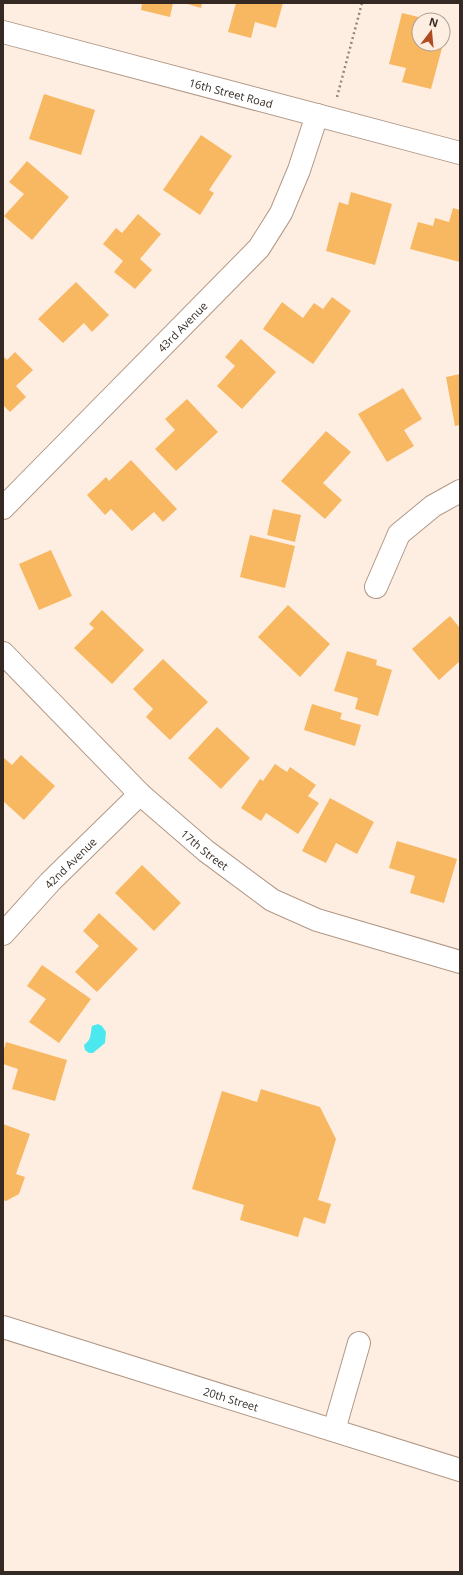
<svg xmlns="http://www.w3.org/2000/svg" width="463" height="1575" font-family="'Open Sans',sans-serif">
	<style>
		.water { fill: #4be8f0 }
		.building { fill: #f8b861 }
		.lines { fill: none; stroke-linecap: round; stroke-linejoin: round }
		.minor-casing { stroke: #b19886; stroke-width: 24 }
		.major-casing { stroke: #b19886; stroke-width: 24 }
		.path { stroke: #92867c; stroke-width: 2.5; stroke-dasharray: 2 3; stroke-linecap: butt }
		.minor { stroke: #fff; stroke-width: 22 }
		.major { stroke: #fff; stroke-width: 22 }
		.labels { text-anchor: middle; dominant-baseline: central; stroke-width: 4; stroke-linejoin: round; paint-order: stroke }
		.street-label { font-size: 11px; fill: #342a23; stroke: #feeee2 }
	</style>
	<rect width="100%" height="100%" fill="#feeee2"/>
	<path class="water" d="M98,1024l4,2 4,6 -1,11 -12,10h-4l-4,-3 -1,-5c8,-6 6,-11 8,-19z"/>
	<path class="building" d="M142,3h31l-3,14 -29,-7z
		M184,3h18l-1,5z
		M236,3h47l-7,25 -21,-6 -4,16 -23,-6z
		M402,13l25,6 -8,1v24h9l14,4 -11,41 -29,-7 4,-14 -17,-4z
		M44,94l51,16 -14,45 -52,-16z
		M201,135l31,21 -23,34 5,3 -14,22 -37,-25z
		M27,161l42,36 -37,43 -28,-24 20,-22 -15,-12z
		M351,192l41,12 -17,61 -49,-14 13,-49 9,3z
		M453,208l7,2v52l-50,-13 8,-27 15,4 2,-8 14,4z
		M138,214l23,20 -21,25 12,11 -17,19 -21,-17 9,-11 -20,-17 13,-16 6,5z
		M76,282l33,33 -17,17 -8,-9 -21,20 -25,-24z
		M332,297l19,14 -38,53 -50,-35 19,-27 21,16 11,-15 9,6z
		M241,339l35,33 -34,37 -25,-23 18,-20 -10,-9z
		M15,352l18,18 -17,16 10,11 -16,15 -7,-7v-49l4,4z
		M460,374v51l-5,1 -9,-49z
		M403,388l19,31 -18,11 10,16 -27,16 -29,-48z
		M187,399l31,33 -42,39 -21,-22 20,-19 -10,-11z
		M326,431l25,21 -28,31 19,17 -17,19 -44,-38z
		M131,460l46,49 -14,13 -9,-10 -22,19 -21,-22 -6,6 -18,-20 19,-18 3,4z
		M273,509l28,6 -6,27 -28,-7z
		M250,535l45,11 -10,42 -45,-11z
		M51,550l21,46 -33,14 -20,-46z
		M288,605l42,39 -30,33 -42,-40z
		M102,610l42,40 -32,34 -38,-36 20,-20 -5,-4z
		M450,616l10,12v33l-21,19 -27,-31z
		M347,651l30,9 -1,5 16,5 -14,46 -23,-7 3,-11 -24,-7z
		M163,659l45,43 -38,38 -24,-23 7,-8 -20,-20z
		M312,704l30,9 -2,6 21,6 -6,21 -51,-16z
		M217,727l33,31 -29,31 -33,-31z
		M21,755l34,31 -31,34 -21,-19v-44l9,8z
		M275,764l12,8 3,-5 26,18 -8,11 11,7 -21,31 -32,-21 -5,8 -20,-13 19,-29 3,2z
		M330,798l44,24 -17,32 -21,-11 -10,20 -24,-12z
		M397,841l60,18 -13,44 -34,-10 5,-17 -26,-8z
		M142,865l39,38 -27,28 -39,-38z
		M99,913l39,36 -41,43 -22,-20 24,-26 -16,-15z
		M42,965l49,34 -32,44 -30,-21 17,-23 -19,-13z
		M6,1042l61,18 -12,41 -43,-12 6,-20 -15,-5v-11z
		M261,1089l59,18 16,32 -18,61 13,4 -6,20 -21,-7 -6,20 -58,-17 4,-15 -52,-16 30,-98 35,11z
		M3,1124l27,10 -14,40 9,3 -6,17 -13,7 -3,-1z"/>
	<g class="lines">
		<g class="minor-casing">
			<g id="minor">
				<path id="s1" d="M3,32l457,121"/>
				<path id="s2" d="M3,508l256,-260 22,-35 18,-43 18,-55"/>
				<path d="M376,587l23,-53 34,-28 27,-15"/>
				<path id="s3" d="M3,653l137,141 66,57 66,49 45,20 143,42"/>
				<path id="s4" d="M3,934l47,-52 90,-88"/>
				<path d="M334,1430l25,-87"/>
			</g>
		</g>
		<g class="major-casing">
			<g id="major">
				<path id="s5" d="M3,1327l457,143"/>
			</g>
		</g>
		<path class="path" d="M337,97l25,-94"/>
		<use href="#minor" class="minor"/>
		<use href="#major" class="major"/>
	</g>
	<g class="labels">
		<g class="street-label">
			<text stroke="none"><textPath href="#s1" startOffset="236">16th Street Road</textPath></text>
			<text stroke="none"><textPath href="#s2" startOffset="255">43rd Avenue</textPath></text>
			<text stroke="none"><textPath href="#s3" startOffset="282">17th Street</textPath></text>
			<text stroke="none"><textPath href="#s4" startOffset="98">42nd Avenue</textPath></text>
			<text stroke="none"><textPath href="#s5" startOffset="239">20th Street</textPath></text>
		</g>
	</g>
	<rect width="463" height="1575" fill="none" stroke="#342a23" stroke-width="8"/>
	<g transform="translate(431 32) rotate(16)"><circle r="19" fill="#feeee2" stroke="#ada096"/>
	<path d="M0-3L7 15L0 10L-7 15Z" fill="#b04a22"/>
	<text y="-6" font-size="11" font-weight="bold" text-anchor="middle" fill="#342a23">N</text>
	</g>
</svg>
